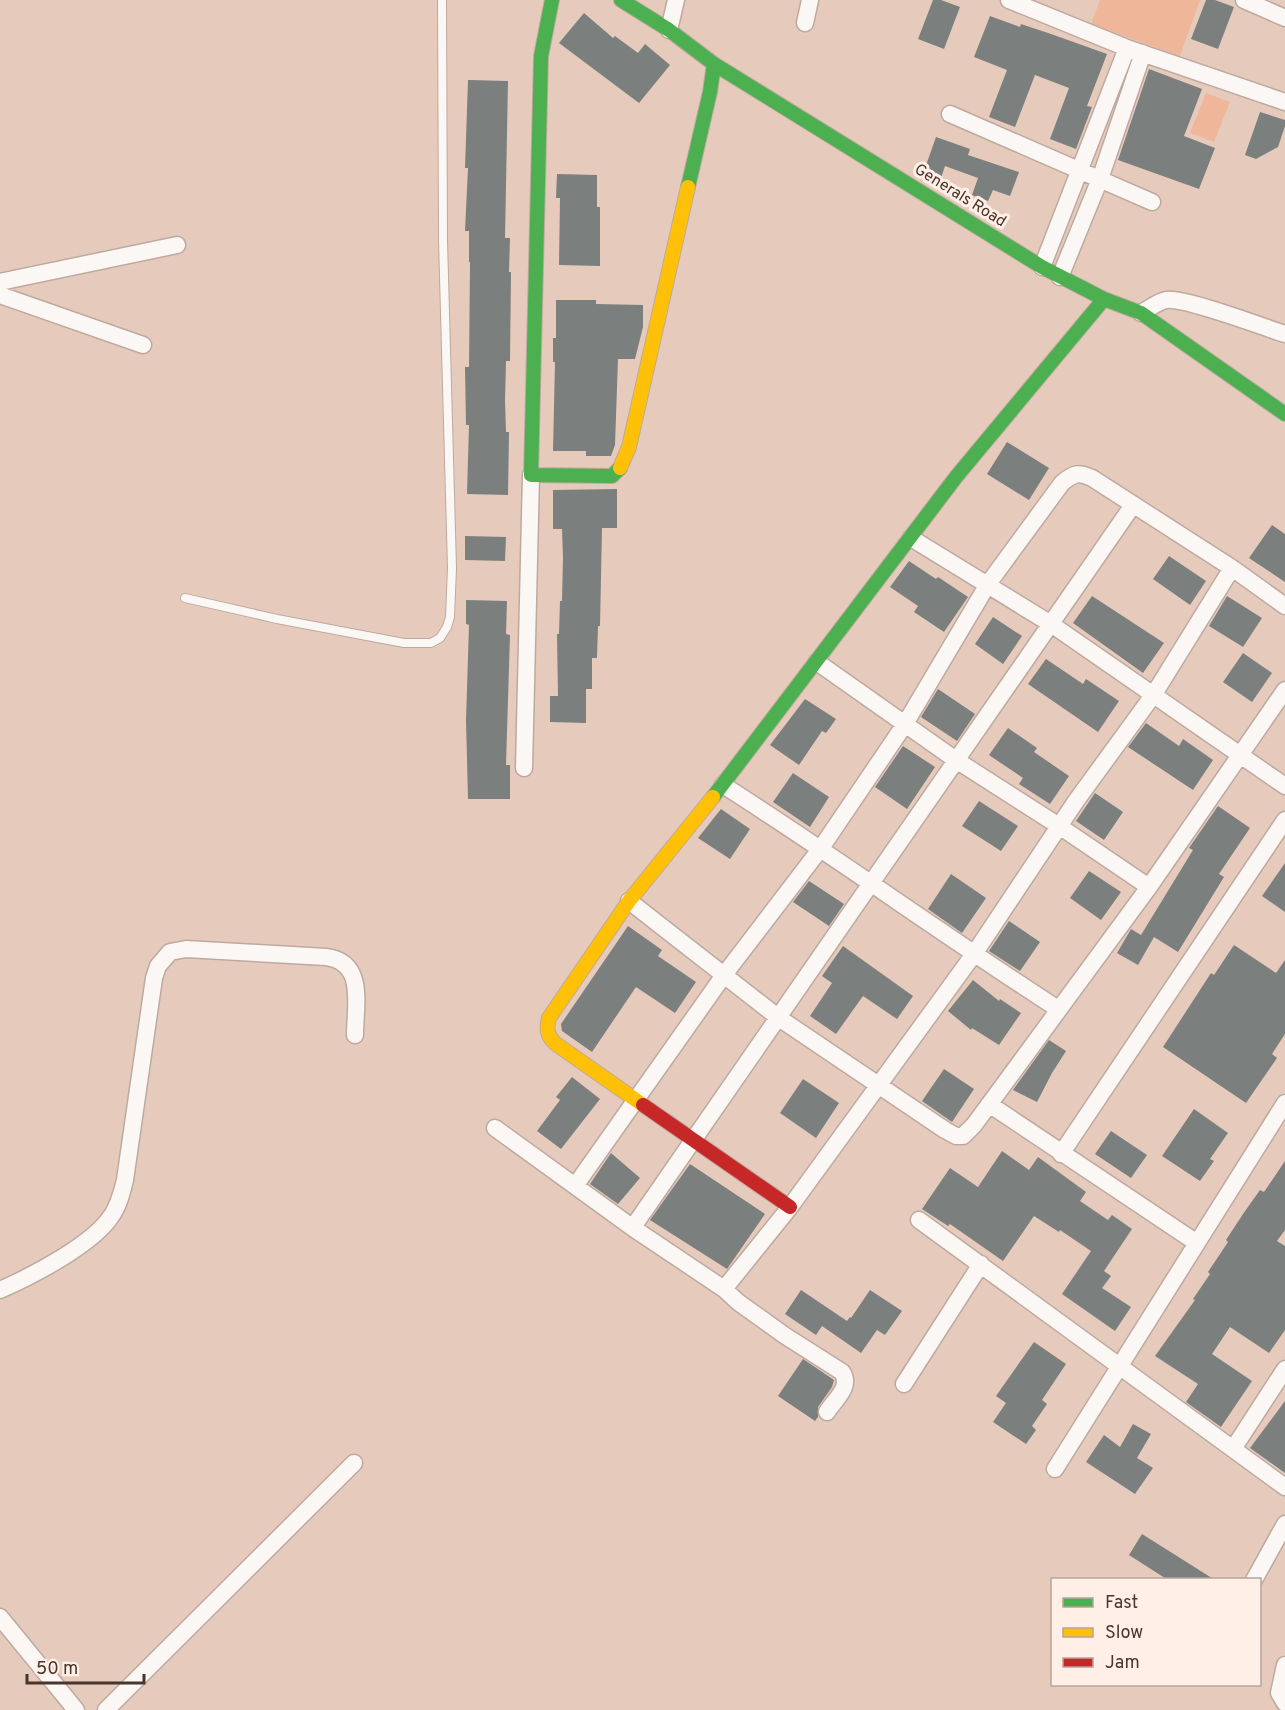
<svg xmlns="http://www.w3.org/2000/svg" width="1285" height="1710" font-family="Overpass,sans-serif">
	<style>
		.green { fill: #efb699 }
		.building { fill: #7b7f7e }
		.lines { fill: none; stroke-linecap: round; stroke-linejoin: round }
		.lane-casing { stroke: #bea99f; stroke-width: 10 }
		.street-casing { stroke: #bea99f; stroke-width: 19 }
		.fast-casing { stroke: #bea99f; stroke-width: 16 }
		.slow-casing { stroke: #bea99f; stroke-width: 16 }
		.jam-casing { stroke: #bea99f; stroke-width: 16 }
		.lane { stroke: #fbf7f5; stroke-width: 8 }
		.street { stroke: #fbf7f5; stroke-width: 16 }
		.fast { stroke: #4caf50; stroke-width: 14 }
		.slow { stroke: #ffc107; stroke-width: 14 }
		.jam { stroke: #c62828; stroke-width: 14 }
		.labels { text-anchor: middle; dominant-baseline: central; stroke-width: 6; stroke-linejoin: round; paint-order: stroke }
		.street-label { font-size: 16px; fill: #48352b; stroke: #ffefe7 }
	</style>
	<rect width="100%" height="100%" fill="#e6cbbd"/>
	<path class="green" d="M1100,0h100l-20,56 -89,-32z
		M1206,93l24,9 -16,40 -24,-9z"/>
	<path class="building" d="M933,0h8l19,7 -16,42 -26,-10z
		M1206,0h9l19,7 -16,42 -27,-10z
		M584,13l29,25 2,-2 23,17 7,-9 25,21 -31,38 -80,-60z
		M990,16l30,11 1,-3 30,10 56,20 -20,52 5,1 -16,42 -26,-10 19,-51 -34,-13 -20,52 -26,-10 18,-47 -33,-13z
		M1149,69l53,20 -18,47 31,12 -16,41 -81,-29z
		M468,80l40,1 -3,157h5l-1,34h2l-1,89h-4l-1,40 1,31h3l-1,63 -41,-1 2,-69h-3l-1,-58h4l1,-105h-1v-31h-4l3,-63h-3z
		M1260,112l25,8v6l-7,21 -22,12 -11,-4z
		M936,137l34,12 -2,6 51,17 -9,24 -17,-6 -5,11 -16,-6 6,-17 -33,-12 -4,12 -17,-7z
		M557,174l40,1v32h3v59l-41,-1 1,-67h-4z
		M556,300h40v4l47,1v22l-8,32h-17l-3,86 -4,11h-25v-5h-33l2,-89h-2v-24h3z
		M1007,442l42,26 -20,32 -42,-26z
		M617,489v39h-15l-2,98h-2l-1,32h-5v31h-6v34l-36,-1v-26h8l-1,-62h2l1,-33h2l1,-44 -1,-28h-9v-39z
		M1272,525l13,9v48l-36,-24z
		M465,536l41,1 -1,24 -40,-1z
		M1169,556l37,25 -16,24 -37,-26z
		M909,561l27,18 2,-2 30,20 -24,35 -30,-20 4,-6 -28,-19z
		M1092,596l72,47 -21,30 -70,-50z
		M1227,596l35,22 -19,29 -34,-21z
		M466,600l41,1 -1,33 4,1 -4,130h4v34h-42l-2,-79 3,-95 -3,-1z
		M993,617l29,19 -19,28 -28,-20z
		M1243,653l29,20 -20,29 -29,-20z
		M1046,659l37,25 3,-5 33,22 -21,31 -70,-48z
		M938,689l37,25 -18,27 -36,-24z
		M805,699l31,20 -10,14 -4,-2 -23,34 -29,-20z
		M1146,723l33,23 4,-7 30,21 -20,30 -65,-43z
		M1008,728l29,20 -3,4 35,24 -19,28 -31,-20 4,-6 -34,-23z
		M903,746l32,21 -28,42 -32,-22z
		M793,773l36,24 -19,30 -37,-25z
		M1095,793l28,19 -19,28 -28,-19z
		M979,801l39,25 -17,25 -39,-25z
		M1218,806l32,22 -31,46 5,3 -46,75 -24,-15 -16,28 -21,-12 14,-24 10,6 52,-85 -4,-2z
		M721,809l29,20 -20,30 -32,-21z
		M1285,863v49l-23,-16z
		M1089,871l32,21 -20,28 -31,-22z
		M951,874l35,24 -24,35 -34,-24z
		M809,881l35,23 -15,22 -36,-24z
		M1009,921l31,21 -20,29 -31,-20z
		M628,926l34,24 -4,6 38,26 -21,31 -39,-26 -44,65 -30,-21 -1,-7z
		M1234,945l42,28 9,-13v74l-13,20 5,4 -31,45 -83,-56 48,-74 3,2z
		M843,946l70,50 -16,23 -34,-23 -27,38 -26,-18 22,-33 -10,-7z
		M973,980l26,21 1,-2 21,14 -22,32 -27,-17 -1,2 -23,-19z
		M1049,1040l17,11 -14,22 -15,29 -24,-12z
		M944,1069l30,20 -22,33 -30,-21z
		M572,1077l28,22 -39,50 -24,-18 23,-31 -4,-3z
		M803,1079l36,24 -23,35 -36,-25z
		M1194,1109l34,24 -18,26 4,2 -14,20 -38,-25z
		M1111,1131l36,24 -16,23 -36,-24z
		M1002,1151l27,19 9,-13 48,35 -6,9 28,19 4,-5 20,14 -28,42 7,5 -9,12 29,19 -16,24 -53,-37 29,-43 -31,-21 -1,2 -25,-16 -31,45 -53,-37 -2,2 -26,-17 28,-41 28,19z
		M611,1153l29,25 -22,26 -28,-20z
		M1285,1161v69l-8,11 8,5v84l-16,23 -39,-26 -18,27 40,27 -31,46 -35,-25 12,-18 -43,-28 40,-56 -2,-1 17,-25 -2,-2 20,-30 -2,-2 17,-26 17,-24 4,2z
		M690,1164l75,50 -38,55 -77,-49z
		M801,1290l46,31 3,-4 1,1 19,-28 32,21 -17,24 -8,-5 -16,23 -39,-27 -6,9 -31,-21z
		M1034,1342l32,22 -24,36 5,4 -15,22 4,4 -10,14 -33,-22 13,-19 -10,-7z
		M803,1359l31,21 -2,7 -14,20v10l-3,4 -37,-25z
		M1285,1401v72l-35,-25z
		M1133,1424l18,10 -14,24 16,10 -18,26 -49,-32 18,-27 16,12z
		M1142,1534l73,46h-47l-39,-25z"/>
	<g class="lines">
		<g class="lane-casing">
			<path id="lane" d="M185,598l92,21 127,24h27l9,-5 7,-11 3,-10 2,-49 -9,-328 -1,-240"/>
		</g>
		<g class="street-casing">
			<path id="street" d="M1009,0l118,48 158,54
				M1244,0l41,18
				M805,23l5,-23
				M669,30l7,-30
				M950,114l202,88
				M1042,267l85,-219
				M1060,277l40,-98 43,-126
				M0,282l177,-37
				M0,295l143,50
				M1141,313c8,-4 16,-11 25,-13 18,-3 97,27 119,34
				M911,538l140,86 234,162
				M817,662l139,98 103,66 90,61
				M524,768l7,-293
				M723,785c113,72 222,151 335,224
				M629,901l150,117 166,112 11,6h7l11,-11 175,-238 136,-197
				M989,1104l208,139
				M495,1128l138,100 91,61 14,13 46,33 58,37c10,15 -7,27 -15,40
				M1061,1154l224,-334
				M575,1186l149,-211 97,-127 84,-124 83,-140 74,-101c12,-10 16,-11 30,-5l140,90 53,38
				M919,1220l366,267
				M633,1227l500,-722
				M724,1289l66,-82 184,-253 102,-153 78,-107 78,-126
				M0,1290c32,-14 94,-46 112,-75 7,-10 10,-23 13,-35l29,-202 4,-12 12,-14 16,-3 140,8c40,5 29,48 29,78
				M904,1384l77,-120
				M1233,1449l52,-80
				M1055,1469l230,-366
				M1254,1580l31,-56
				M0,1617l76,93
				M1285,1665l-6,28 6,10
				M106,1710l248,-247"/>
		</g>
		<g class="fast-casing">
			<path id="fast" d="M552,0l-11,56 -10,419 81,1 8,-8
				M621,0l48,30 45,34 328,203 62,32 37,14 144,101
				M688,187l22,-95 4,-28
				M713,797l243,-320 148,-178"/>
		</g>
		<g class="slow-casing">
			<path id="slow" d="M620,468l9,-21 59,-260
				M643,1105l-87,-61c-9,-8 -10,-15 -7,-26l80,-117 84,-104"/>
		</g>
		<g class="jam-casing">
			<path id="jam" d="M643,1105l147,102"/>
		</g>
		<use href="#lane" class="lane"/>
		<use href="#street" class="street"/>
		<use href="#fast" class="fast"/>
		<use href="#slow" class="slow"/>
		<use href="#jam" class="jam"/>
	</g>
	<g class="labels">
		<g class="street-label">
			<text transform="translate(960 196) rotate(32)">Generals Road</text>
		</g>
	</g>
	<rect x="1051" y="1578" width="210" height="108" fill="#ffefe7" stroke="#b6a59c" stroke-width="1.5"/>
	<rect x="1063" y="1598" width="30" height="9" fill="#4caf50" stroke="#b6a59c" stroke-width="1.5"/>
	<text x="1105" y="1608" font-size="18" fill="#48352b">Fast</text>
	<rect x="1063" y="1628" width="30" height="9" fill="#ffc107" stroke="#b6a59c" stroke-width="1.5"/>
	<text x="1105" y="1638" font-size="18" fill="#48352b">Slow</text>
	<rect x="1063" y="1658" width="30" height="9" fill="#c62828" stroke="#b6a59c" stroke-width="1.5"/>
	<text x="1105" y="1668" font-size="18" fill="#48352b">Jam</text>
	<path d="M27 1674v9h117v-9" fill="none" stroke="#48352b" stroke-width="3"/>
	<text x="36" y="1674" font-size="18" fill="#48352b" stroke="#ffefe7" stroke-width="4.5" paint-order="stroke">50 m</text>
</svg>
